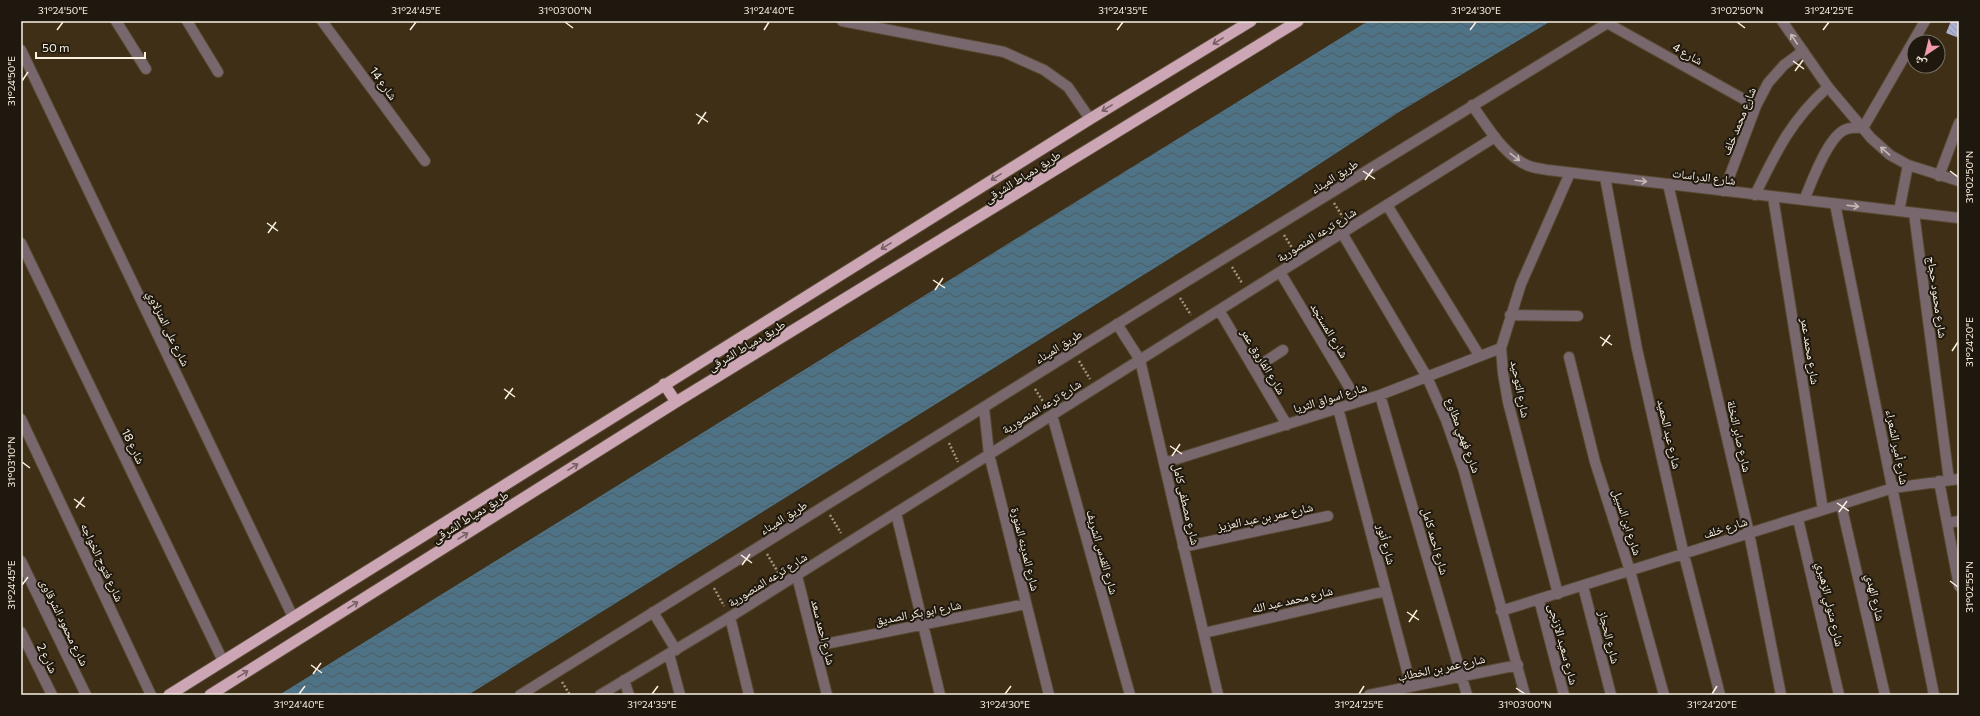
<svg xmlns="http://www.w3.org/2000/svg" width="1980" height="716" font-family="Commissioner,'Noto Naskh Arabic',sans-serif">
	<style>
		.water { fill: url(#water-waves) }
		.building { fill: url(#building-back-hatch) }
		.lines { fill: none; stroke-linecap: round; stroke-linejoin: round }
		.minor-casing { stroke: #584a33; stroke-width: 12 }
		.tertiary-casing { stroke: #584a33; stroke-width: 12 }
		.trunk-casing { stroke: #584a33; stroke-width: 13 }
		.path { stroke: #a29683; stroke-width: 2.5; stroke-dasharray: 2 2; stroke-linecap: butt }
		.minor { stroke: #78686e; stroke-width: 10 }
		.tertiary { stroke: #78686e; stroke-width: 10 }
		.trunk { stroke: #cca6b5; stroke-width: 11 }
		.oneway { stroke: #c6bab4 }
		.oneway2 { stroke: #765f62 }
		.ticks { fill: none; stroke: #faf1e2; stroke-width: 1.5 }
		.labels { text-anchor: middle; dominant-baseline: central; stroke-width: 4; stroke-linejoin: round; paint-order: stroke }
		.street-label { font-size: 12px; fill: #faf1e2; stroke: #1f180e }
		.neatline { fill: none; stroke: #faf1e2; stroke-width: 1.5 }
		.ticks-label { font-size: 10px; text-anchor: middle; fill: #faf1e2 }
	</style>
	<defs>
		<pattern id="water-waves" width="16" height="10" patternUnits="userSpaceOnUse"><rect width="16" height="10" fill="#4f7386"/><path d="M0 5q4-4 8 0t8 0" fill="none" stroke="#4d5b62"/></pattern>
		<pattern id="building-back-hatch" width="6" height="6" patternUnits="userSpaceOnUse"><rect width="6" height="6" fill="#acafce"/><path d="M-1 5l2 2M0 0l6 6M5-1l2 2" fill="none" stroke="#9495ac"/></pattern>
	</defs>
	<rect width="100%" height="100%" fill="#3e2f16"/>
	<path class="water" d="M1368,21h183l-152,91 -127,83 -804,500h-189z"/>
	<path class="building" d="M1951,21h8v17l-13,-5z"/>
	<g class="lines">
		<g class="minor-casing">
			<path id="minor" d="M116,21l30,48
				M187,21l31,51
				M322,21l103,140
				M842,21l162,31 40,18 24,17 22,32
				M1607,23l149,83
				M21,50l272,567
				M1939,176l20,-53
				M1605,177l32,172 47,206 36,140
				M1668,184l81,349 32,162
				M1724,191l32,-85 12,-23 16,-18 19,-14
				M1755,195c21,-43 36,-75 73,-108
				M1773,197l50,313
				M1804,200c7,-16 25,-67 43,-71 5,-2 11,-1 16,-1l62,-107
				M1835,204l99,491
				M1387,205l92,150
				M1914,213l35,267
				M1342,233l85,144 19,43 17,48 62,227
				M21,243l202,418
				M1280,272l78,130
				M1219,310l68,115
				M1510,315l68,1
				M1117,324l23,36 78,335
				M1569,357l26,105 35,109 34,124
				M1254,369l29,-19
				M1380,395l87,300
				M984,408l5,46 60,241
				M1338,408l73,278
				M1052,415l78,280
				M21,419l130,276
				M1164,463l216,-68 121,-47
				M1939,481l20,105
				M1841,504l44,191
				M896,513l44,182
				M1798,519l41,176
				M1947,523l12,-2
				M1183,547l145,-31
				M21,561l65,134
				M797,576l30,119
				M1583,586l28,109
				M1558,594l-50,-192 -5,-29 -2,-25 20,-64 49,-111
				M1539,599l25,96
				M1501,611l392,-123 66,-9
				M730,617l19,78
				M21,632l31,63
				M1204,633l182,-42
				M815,646l211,-42
				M669,654l11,41
				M624,680l5,15
				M600,695l130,-78 765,-480
				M1369,695l149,-30"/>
		</g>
		<g class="tertiary-casing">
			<path id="tertiary" d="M1782,21l46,66 43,51 19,17 18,10 51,16
				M1472,105c16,22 32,51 57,61 6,2 13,3 19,4l411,48
				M1899,211l9,-46
				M653,612l23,38
				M520,695l654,-406 437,-268"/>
		</g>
		<g class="trunk-casing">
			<path id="trunk" d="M664,384l12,18
				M169,695l921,-576 161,-98
				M210,695l466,-293 622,-381"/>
		</g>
		<path class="path" d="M1334,203l10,16
			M1284,235l10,16
			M1232,267l10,16
			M1180,298l11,17
			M1079,361l11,18
			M1035,389l11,17
			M949,443l9,19
			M830,515l11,18
			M767,554l12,20
			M714,588l10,18
			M562,682l8,13"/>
		<use href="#minor" class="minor"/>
		<use href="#tertiary" class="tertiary"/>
		<use href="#trunk" class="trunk"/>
	</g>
	<defs><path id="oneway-shaft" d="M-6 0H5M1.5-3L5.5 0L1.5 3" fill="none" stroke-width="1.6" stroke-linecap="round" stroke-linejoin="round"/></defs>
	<g class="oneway">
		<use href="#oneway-shaft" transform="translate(1794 39) rotate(-124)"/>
		<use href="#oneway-shaft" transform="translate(1885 151) rotate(-139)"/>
		<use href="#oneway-shaft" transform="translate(1515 157) rotate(38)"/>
		<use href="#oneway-shaft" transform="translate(1641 181) rotate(7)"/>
		<use href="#oneway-shaft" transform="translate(1853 206) rotate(7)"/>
	</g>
	<g class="oneway2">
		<use href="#oneway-shaft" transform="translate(1218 41) rotate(149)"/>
		<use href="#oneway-shaft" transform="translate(1107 108) rotate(149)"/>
		<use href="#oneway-shaft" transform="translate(996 177) rotate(148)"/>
		<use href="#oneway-shaft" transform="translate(886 246) rotate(148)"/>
		<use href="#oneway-shaft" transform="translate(573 467) rotate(-32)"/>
		<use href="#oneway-shaft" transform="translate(463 536) rotate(-32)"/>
		<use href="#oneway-shaft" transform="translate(353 605) rotate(-32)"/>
		<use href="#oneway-shaft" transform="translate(243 674) rotate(-32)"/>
	</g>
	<path class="ticks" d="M565,22l8,6M1737,22l8,6M57,30l6,-8M410,30l6,-8M764,30l5,-8M1117,30l6,-8M1470,30l6,-8M1823,30l6,-8M1793,61l11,8M1795,71l8,-11M22,81l6,-9M696,114l12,8M698,124l8,-12M1363,171l12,8M1950,171l8,6M1365,180l8,-11M267,223l11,8M268,233l8,-11M933,280l12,8M935,290l8,-12M1600,337l12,8M1602,346l8,-11M1952,351l6,-9M504,389l11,8M505,399l8,-11M1170,446l12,8M1172,456l8,-12M22,462l8,6M74,499l11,8M1837,503l12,8M76,508l8,-11M1839,512l8,-11M741,555l11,8M742,565l8,-11M1950,581l8,6M22,585l6,-8M1407,612l12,8M1409,622l8,-12M311,665l11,8M313,674l8,-11M1516,688l9,6M299,694l6,-8M652,694l6,-8M1005,694l6,-8M1359,694l5,-8M1712,694l5,-8"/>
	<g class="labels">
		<g class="street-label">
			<text transform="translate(1688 53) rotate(29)">شارع 4</text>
			<text transform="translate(384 83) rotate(54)">شارع 14</text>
			<text transform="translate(1738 121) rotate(-68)">شارع محمد خلف</text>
			<text transform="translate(1022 176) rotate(-32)">طريق دمياط الشرقى</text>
			<text transform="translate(1334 176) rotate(-32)">طريق الميناء</text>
			<text transform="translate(1704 176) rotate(7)">شارع الدراسات</text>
			<text transform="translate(1316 234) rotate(-32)">شارع ترعه المنصورية</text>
			<text transform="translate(1938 297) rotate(82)">شارع محمود حجاج</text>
			<text transform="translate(169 328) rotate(64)">شارع على المنزلاوي</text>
			<text transform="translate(1330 330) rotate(59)">شارع المستجد</text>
			<text transform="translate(746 345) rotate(-31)">طريق دمياط الشرقى</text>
			<text transform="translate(1058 346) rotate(-32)">طريق الميناء</text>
			<text transform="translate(1811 351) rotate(81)">شارع محمد عمر</text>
			<text transform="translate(1264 361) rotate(59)">شارع الفاروق عمر</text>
			<text transform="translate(1521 389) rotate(79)">شارع التوحيد</text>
			<text transform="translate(1330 397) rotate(-17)">شارع اسواق الثريا</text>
			<text transform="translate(1041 406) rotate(-32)">شارع ترعه المنصورية</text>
			<text transform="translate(1670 434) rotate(77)">شارع عبد الحميد</text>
			<text transform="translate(1464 435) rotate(70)">شارع فهمي مطاوع</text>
			<text transform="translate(1740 436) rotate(77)">شارع صابر النخلة</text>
			<text transform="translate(134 446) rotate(64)">شارع 18</text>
			<text transform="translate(1898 447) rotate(79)">شارع أمير الشعراء</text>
			<text transform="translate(1187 504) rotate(77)">شارع مصطفى كامل</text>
			<text transform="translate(470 516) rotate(-32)">طريق دمياط الشرقى</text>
			<text transform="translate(1265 516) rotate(-12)">شارع عمر بن عبد العزيز</text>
			<text transform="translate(783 517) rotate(-32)">طريق الميناء</text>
			<text transform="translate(1628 522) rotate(72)">شارع ابن السبيل</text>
			<text transform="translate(1725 527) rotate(-18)">شارع خلف</text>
			<text transform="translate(1436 541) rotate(74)">شارع احمد كامل</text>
			<text transform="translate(1387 544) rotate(75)">شارع أنور</text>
			<text transform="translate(1026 549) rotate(76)">شارع المدينه المنورة</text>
			<text transform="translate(1103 552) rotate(74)">شارع القدس الشريف</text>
			<text transform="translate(103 562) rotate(65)">شارع فتوح الخواجه</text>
			<text transform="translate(767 579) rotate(-32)">شارع ترعه المنصورية</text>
			<text transform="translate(1876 597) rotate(77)">شارع الهدي</text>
			<text transform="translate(1292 599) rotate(-13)">شارع محمد عبد الله</text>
			<text transform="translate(1831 604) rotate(77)">شارع متولي الزهيري</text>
			<text transform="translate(918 612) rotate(-11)">شارع ابو بكر الصديق</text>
			<text transform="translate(65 622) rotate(64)">شارع محمود الشرقاوى</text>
			<text transform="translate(824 632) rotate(76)">شارع احمد سعد</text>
			<text transform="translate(1610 637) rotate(76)">شارع الحجاز</text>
			<text transform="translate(1564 644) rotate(75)">شارع سعيد الازنجى</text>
			<text transform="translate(48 658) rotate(64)">شارع 2</text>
			<text transform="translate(1441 667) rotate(-12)">شارع عمر بن الخطاب</text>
		</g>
	</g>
	<rect width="1980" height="716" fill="none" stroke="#1f180e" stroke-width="44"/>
	<g transform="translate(1926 54) rotate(215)"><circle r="19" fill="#1f180e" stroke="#776f63"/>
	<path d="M0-3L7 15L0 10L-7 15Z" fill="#f29ab0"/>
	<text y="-6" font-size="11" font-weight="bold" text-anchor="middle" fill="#faf1e2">ش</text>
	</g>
	<path d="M36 52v6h109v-6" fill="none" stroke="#faf1e2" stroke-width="2"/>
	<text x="42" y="52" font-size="12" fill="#faf1e2" stroke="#1f180e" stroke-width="3" paint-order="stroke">50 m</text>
	<rect x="22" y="22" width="1936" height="672" class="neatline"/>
	<g class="ticks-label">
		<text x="63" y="14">31°24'50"E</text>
		<text x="416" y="14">31°24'45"E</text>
		<text x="565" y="14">31°03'00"N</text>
		<text x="769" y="14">31°24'40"E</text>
		<text x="1123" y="14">31°24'35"E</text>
		<text x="1476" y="14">31°24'30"E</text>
		<text x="1737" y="14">31°02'50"N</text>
		<text x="1829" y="14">31°24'25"E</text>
		<text transform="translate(11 81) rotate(-90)" y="4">31°24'50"E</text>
		<text transform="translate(1969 177) rotate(-90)" y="4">31°02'50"N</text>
		<text transform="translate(1969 342) rotate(-90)" y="4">31°24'20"E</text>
		<text transform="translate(11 462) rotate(-90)" y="4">31°03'10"N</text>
		<text transform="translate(11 585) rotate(-90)" y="4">31°24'45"E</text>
		<text transform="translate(1969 587) rotate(-90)" y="4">31°02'55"N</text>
		<text x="299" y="708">31°24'40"E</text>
		<text x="652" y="708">31°24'35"E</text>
		<text x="1005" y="708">31°24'30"E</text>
		<text x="1359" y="708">31°24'25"E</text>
		<text x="1525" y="708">31°03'00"N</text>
		<text x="1712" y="708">31°24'20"E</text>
	</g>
</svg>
